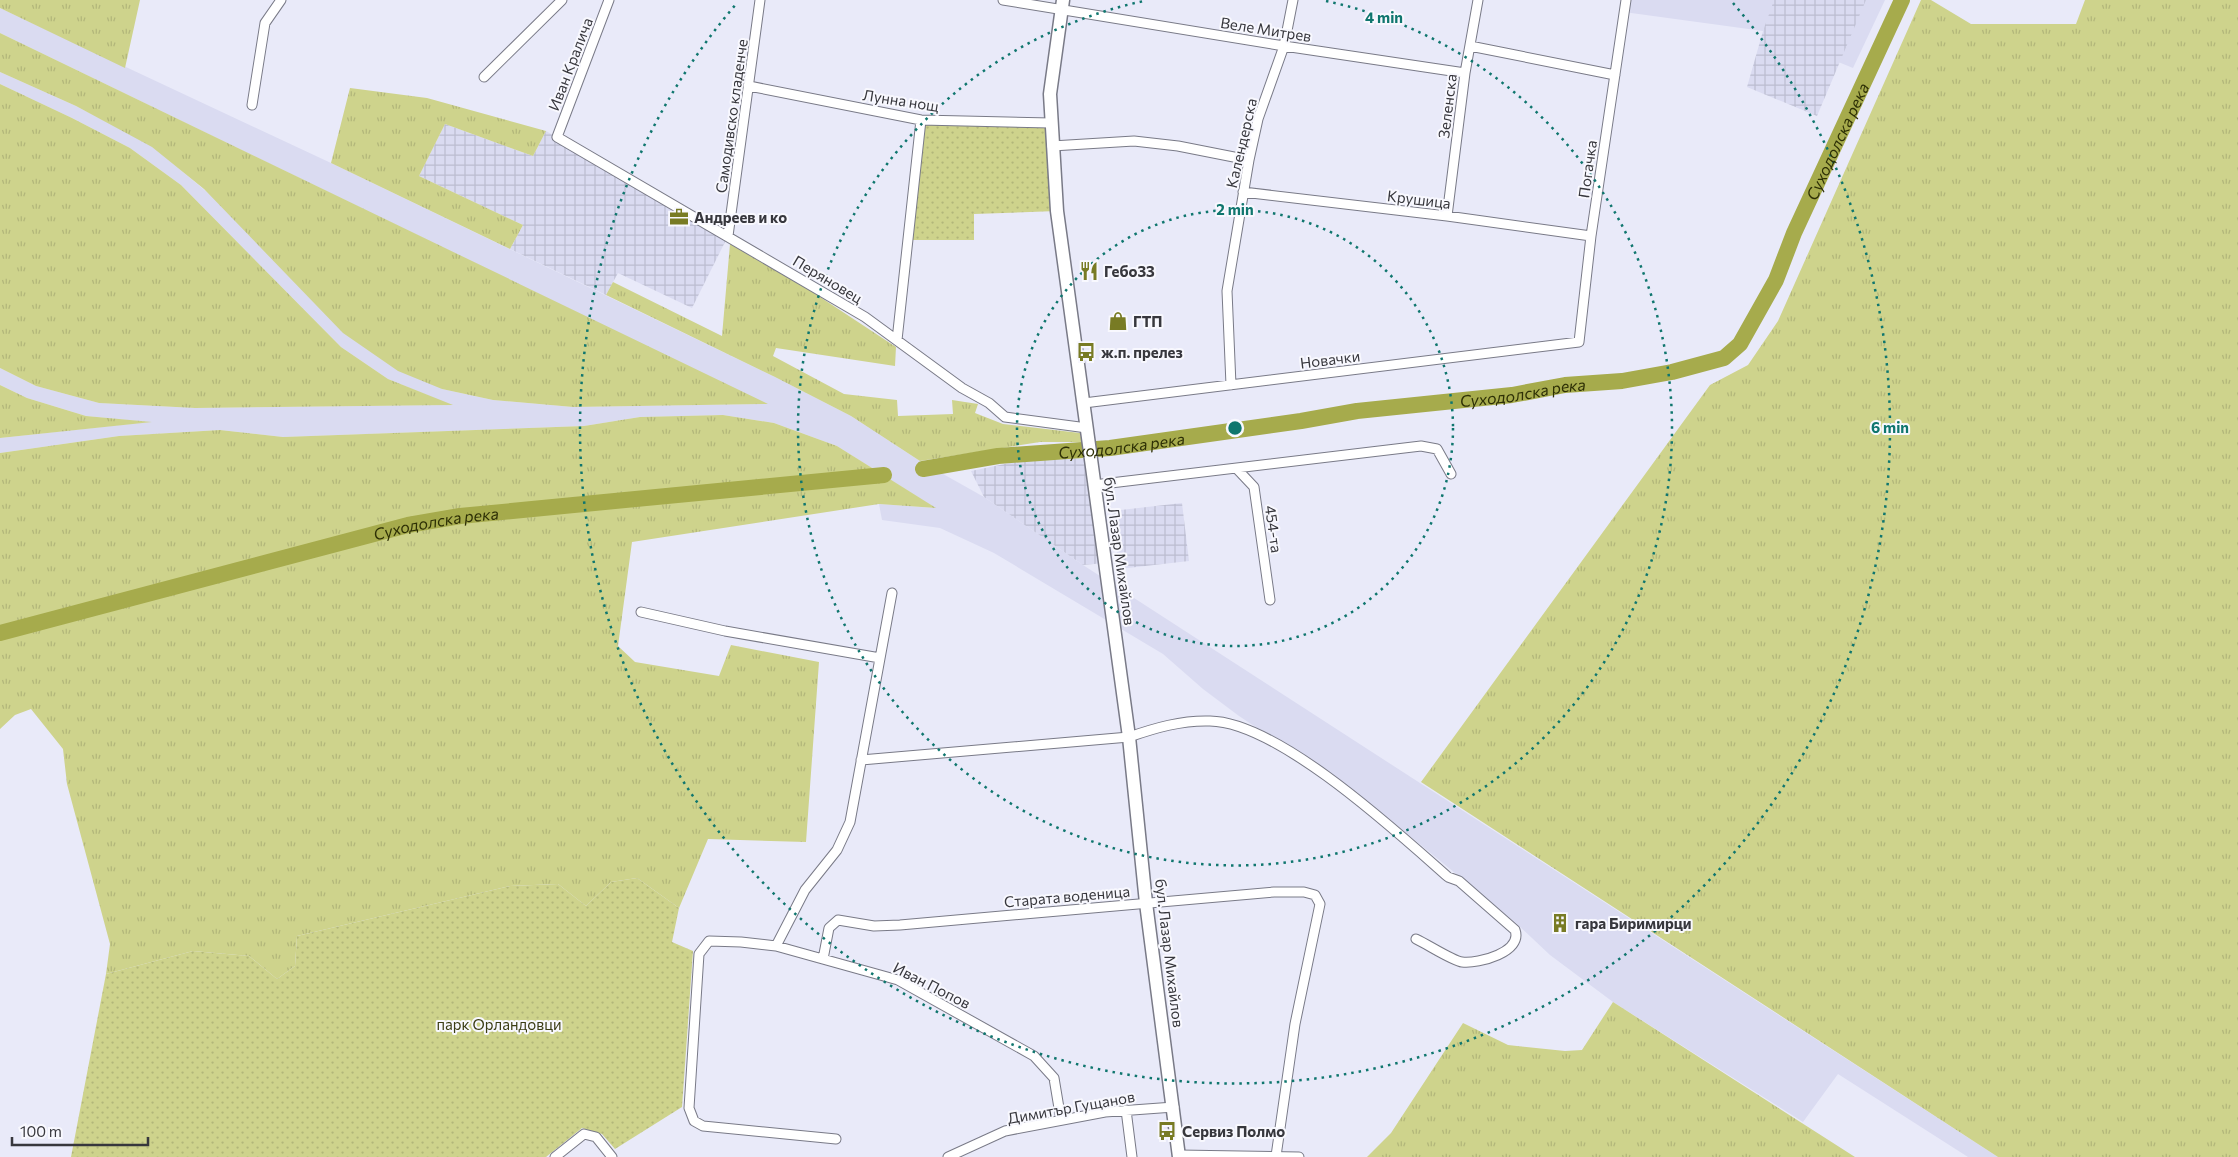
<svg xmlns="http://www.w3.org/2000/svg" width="2238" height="1157" font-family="Commissioner,sans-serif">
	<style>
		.built { fill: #dadbf1 }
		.industrial { fill: url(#industrial-grid) }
		.grass { fill: url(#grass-tufts) }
		.park { fill: url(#park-dots) }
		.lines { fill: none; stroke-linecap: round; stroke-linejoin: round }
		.river { stroke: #a6ab4c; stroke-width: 16 }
		.street-casing { stroke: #797a87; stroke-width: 11 }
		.secondary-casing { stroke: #797a87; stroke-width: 15 }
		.street { stroke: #fff; stroke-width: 9 }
		.secondary { stroke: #fff; stroke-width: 12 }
		.ring { fill: none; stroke: #0f766e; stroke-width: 2.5; stroke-dasharray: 2.5 5 }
		.labels { text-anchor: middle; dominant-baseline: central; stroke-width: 4; stroke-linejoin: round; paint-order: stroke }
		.street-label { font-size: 15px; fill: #37373d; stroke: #f8f8fe }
		.poi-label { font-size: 15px; font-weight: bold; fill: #37373d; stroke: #f8f8fe; text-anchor: start }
		.park-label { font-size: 15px; fill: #3b3d14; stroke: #f8f8fe }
		.water-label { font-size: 16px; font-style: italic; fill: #2d2f05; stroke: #f8f8fe }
		.centre { fill: #0f766e; stroke: #f8f8fe; stroke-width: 2.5 }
		.ring-label { font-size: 15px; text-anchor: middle; font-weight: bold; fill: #0f766e; stroke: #f8f8fe; stroke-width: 4; stroke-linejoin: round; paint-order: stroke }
	</style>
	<defs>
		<pattern id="industrial-grid" width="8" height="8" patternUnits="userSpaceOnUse" patternTransform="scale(1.25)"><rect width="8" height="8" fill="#dadbf1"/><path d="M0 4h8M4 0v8" fill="none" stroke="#bcbdd0"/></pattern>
		<pattern id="grass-tufts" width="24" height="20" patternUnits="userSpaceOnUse" patternTransform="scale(1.25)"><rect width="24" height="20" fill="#ced38c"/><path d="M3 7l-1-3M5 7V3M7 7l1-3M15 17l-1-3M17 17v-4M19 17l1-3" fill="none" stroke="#b2b67a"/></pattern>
		<pattern id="park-dots" width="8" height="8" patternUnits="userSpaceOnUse" patternTransform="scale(1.25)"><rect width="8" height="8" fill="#ced38c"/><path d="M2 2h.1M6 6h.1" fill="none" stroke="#b2b67a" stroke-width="1.8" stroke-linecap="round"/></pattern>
	</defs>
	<rect width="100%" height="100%" fill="#e9eaf9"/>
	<path class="built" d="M1626,0h259l-32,68 -90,-37 -139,-19z
		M0,8l331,155 444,214 76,39 69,45 64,36 99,68 915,592h-30l-130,-83 -35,48 -190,-120 -63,-47 -34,-32 -155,-127 -122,-80 -36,-27 -40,-35 -169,-101 -54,-25 -58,-8 -3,-16 56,4 -98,-62 -63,-23 -51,-8 -83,2 -56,9 -301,11 -63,-7 -101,6 -119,17v-15l148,-16 -62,-6 -59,-18 -27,-13v-17l36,18 63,17 96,5 256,-3 -63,-26 -47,-32 -160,-162 -51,-37 -58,-30 -72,-34v-12l76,34 76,40 290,243 51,11 80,7 193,-3 -766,-371z"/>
	<path class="industrial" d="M1774,0h92l-49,116 -70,-29 16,-56z
		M445,124l88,32 13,-25 182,105 -36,72 -74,-35 -12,22 -96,-46 13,-24 -104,-49z
		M1091,458l14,105 -22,2 -99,-68 -13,-26 48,-10z
		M1182,503l7,58 -70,8 -7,-58z"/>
	<path class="grass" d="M0,0h140l-15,68 -125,-60z
		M1921,0h10l40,24h105l9,-24h153v1157h-240l-577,-375 289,-397 38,-20 30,-44z
		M0,33l768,371 -195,3 -80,-7 -51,-11 -44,-18 -55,-38 -139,-144 -52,-42 -76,-41 -76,-34z
		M0,84l72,34 58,30 51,37 160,162 47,32 65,26 -258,3 -96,-5 -63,-17 -36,-18z
		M350,88l77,10 119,33 -13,25 -88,-32 -26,52 104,49 -13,24 -179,-86z
		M730,244l84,49 82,54 -1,19 -119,-18 -3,8 71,38 53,6 1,16 55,-2 -1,-14 26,4 -3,9 28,11 77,9 2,9h-42l-120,19 -69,-45 -76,-39 -169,-82 7,-13 109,54z
		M0,385l27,13 59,18 66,6 -152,16z
		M723,415l51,8 63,23 99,62 -57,-4 -247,38 -14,104 17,16 84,14 12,-31 88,17 -13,180 -98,-3 -29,69 -42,-30 -26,4 -25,24 -28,-22 -48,2 -213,50 -2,30 -18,13 -28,-23 -56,-5 -87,23 4,-30 -43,-160 -4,-35 -32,-40 -16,6 -15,14v-276l119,-17 101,-6 63,7 301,-11 56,-9z
		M1613,1002l242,155h-488l24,-24 72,-110 45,22 57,6 17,-1z"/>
	<path class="park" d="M921,120l130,3 6,88 -83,3v26h-66z
		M637,878l42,30 -7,34 21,9 -11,156 -67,42 -13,-15 -20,-6 -36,29h-475l35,-183 87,-23 56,5 28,23 18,-13 2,-30 213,-50 48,-2 28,22 25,-24z"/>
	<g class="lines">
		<g class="river">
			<path id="s1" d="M923,469l75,-13 112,-8 191,-27 56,-10 155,-16 53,-10 57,-4 50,-9 52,-14 16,-14 36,-64 18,-47 108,-233"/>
			<path id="s2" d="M0,633l408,-108 52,-9 424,-41"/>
		</g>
		<g class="street-casing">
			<path id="street" d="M609,0l-52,137 308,180 97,71 27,15 16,14 82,11
				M1003,0l281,46 181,27
				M1470,46l145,29
				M484,77l78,-77
				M749,86l172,34 130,3
				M252,105l13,-82 16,-23
				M1052,146l82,-5 44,5 71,14
				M1243,192l204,24 144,20
				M1447,216l18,-143 13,-73
				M728,236l32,-236
				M897,340l24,-220
				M1231,385l-4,-94 22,-131 9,-41 26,-73 9,-46
				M1084,403l495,-61 12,-106 35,-236
				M1237,469l17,18 16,113
				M1094,485l327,-39 16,3 14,25
				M641,612l84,19 155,27
				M861,760l268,-23c26,-9 53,-17 81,-16 68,1 187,111 238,156l11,4 56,49c8,22 -36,34 -53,32 -9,-1 -35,-18 -46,-23
				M776,946l29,-56 32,-40 13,-28 42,-229
				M823,959l6,-31 9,-8 36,6 26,-1 374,-33h30l11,3 5,9 -25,120 -19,132 2,1
				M1126,1110l6,47
				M836,1139l-133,-13 -9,-5 -5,-13 10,-154 10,-13 32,1 35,4 122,34 136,76 20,22 7,42
				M1179,1155l120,2
				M555,1157l29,-23 12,3 16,20
				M948,1157l57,-26 100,-19 69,-5"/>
		</g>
		<g class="secondary-casing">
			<path id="secondary" d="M1063,0l-13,94 7,117 72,526 17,166 33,254"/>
		</g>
		<use href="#street" class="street"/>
		<use href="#secondary" class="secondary"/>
	</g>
	<g class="ring">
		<circle cx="1235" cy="428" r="218"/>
		<path d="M1326 1A437 437 0 1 1 1144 1"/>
		<path d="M1733 3A655 655 0 1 1 737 3"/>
	</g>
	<defs>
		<g id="office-bare" transform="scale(1.5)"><path d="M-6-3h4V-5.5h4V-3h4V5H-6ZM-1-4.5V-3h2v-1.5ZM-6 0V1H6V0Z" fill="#787b24" stroke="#f8f8fe" stroke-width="2.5" paint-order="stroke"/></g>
		<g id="restaurant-bare" transform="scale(1.5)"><path d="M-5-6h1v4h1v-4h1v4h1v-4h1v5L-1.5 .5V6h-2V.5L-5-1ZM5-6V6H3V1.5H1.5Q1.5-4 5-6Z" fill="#787b24" stroke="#f8f8fe" stroke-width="2.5" paint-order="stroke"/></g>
		<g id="shop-bare" transform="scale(1.5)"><path d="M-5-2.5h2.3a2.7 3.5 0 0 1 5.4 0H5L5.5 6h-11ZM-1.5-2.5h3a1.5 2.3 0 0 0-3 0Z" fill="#787b24" stroke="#f8f8fe" stroke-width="2.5" paint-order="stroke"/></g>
		<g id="bus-bare" transform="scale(1.5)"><path d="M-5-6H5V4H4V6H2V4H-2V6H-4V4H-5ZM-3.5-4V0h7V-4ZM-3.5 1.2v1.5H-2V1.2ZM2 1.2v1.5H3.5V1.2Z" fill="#787b24" stroke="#f8f8fe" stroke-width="2.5" paint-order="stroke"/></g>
		<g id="building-bare" transform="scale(1.5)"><path d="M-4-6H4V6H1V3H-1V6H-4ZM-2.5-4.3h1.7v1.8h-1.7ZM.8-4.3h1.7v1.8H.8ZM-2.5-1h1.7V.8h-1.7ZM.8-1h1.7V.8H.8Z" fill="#787b24" stroke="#f8f8fe" stroke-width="2.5" paint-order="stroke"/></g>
	</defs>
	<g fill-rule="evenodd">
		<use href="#office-bare" x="679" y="217"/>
		<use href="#restaurant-bare" x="1089" y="271"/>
		<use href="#shop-bare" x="1118" y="321"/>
		<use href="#bus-bare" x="1086" y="352"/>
		<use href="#building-bare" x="1560" y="923"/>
		<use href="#bus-bare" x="1167" y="1131"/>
	</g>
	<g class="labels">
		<g class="street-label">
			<text transform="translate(1266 29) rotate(9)">Веле Митрев</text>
			<text transform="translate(570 64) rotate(-69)">Иван Кралича</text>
			<text transform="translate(901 100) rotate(9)">Лунна нощ</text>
			<text transform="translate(1447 106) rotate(-83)">Зеленска</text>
			<text transform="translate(731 116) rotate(-82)">Самодивско кладенче</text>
			<text transform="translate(1241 143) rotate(-77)">Календерска</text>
			<text transform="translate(1587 169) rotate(-82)">Погачка</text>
			<text transform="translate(1419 199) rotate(7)">Крушица</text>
			<text transform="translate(828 279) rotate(31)">Перяновец</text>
			<text transform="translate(1330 359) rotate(-7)">Новачки</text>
			<text transform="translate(1274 529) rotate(82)">454-та</text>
			<text transform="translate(1120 551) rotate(82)">бул. Лазар Михайлов</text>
			<text transform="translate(1067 896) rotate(-5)">Старата воденица</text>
			<text transform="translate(1170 953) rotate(83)">бул. Лазар Михайлов</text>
			<text transform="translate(932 985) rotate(27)">Иван Попов</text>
			<text transform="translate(1071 1107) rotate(-10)">Димитър Гущанов</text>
		</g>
		<g class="poi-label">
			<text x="694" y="217">Андреев и ко</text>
			<text x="1104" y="271">Гебо33</text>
			<text x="1133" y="321">ГТП</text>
			<text x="1101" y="352">ж.п. прелез</text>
			<text x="1575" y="923">гара Биримирци</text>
			<text x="1182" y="1131">Сервиз Полмо</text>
		</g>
		<g class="park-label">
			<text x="499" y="1024">парк Орландовци</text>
		</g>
		<g class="water-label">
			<text stroke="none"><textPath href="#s1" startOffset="1056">Суходолска река</textPath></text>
			<text stroke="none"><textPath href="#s1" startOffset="605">Суходолска река</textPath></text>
			<text stroke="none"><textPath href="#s1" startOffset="200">Суходолска река</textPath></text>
			<text stroke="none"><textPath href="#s2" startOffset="450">Суходолска река</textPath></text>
		</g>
	</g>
	<circle cx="1235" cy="428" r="8" class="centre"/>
	<g class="ring-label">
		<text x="1384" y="23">4 min</text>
		<text x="1235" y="215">2 min</text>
		<text x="1890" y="433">6 min</text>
	</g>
	<path d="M12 1137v8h136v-8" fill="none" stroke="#37373d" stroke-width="2.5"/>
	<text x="20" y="1137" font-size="15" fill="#37373d" stroke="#f8f8fe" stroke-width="4" paint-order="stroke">100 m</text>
</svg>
